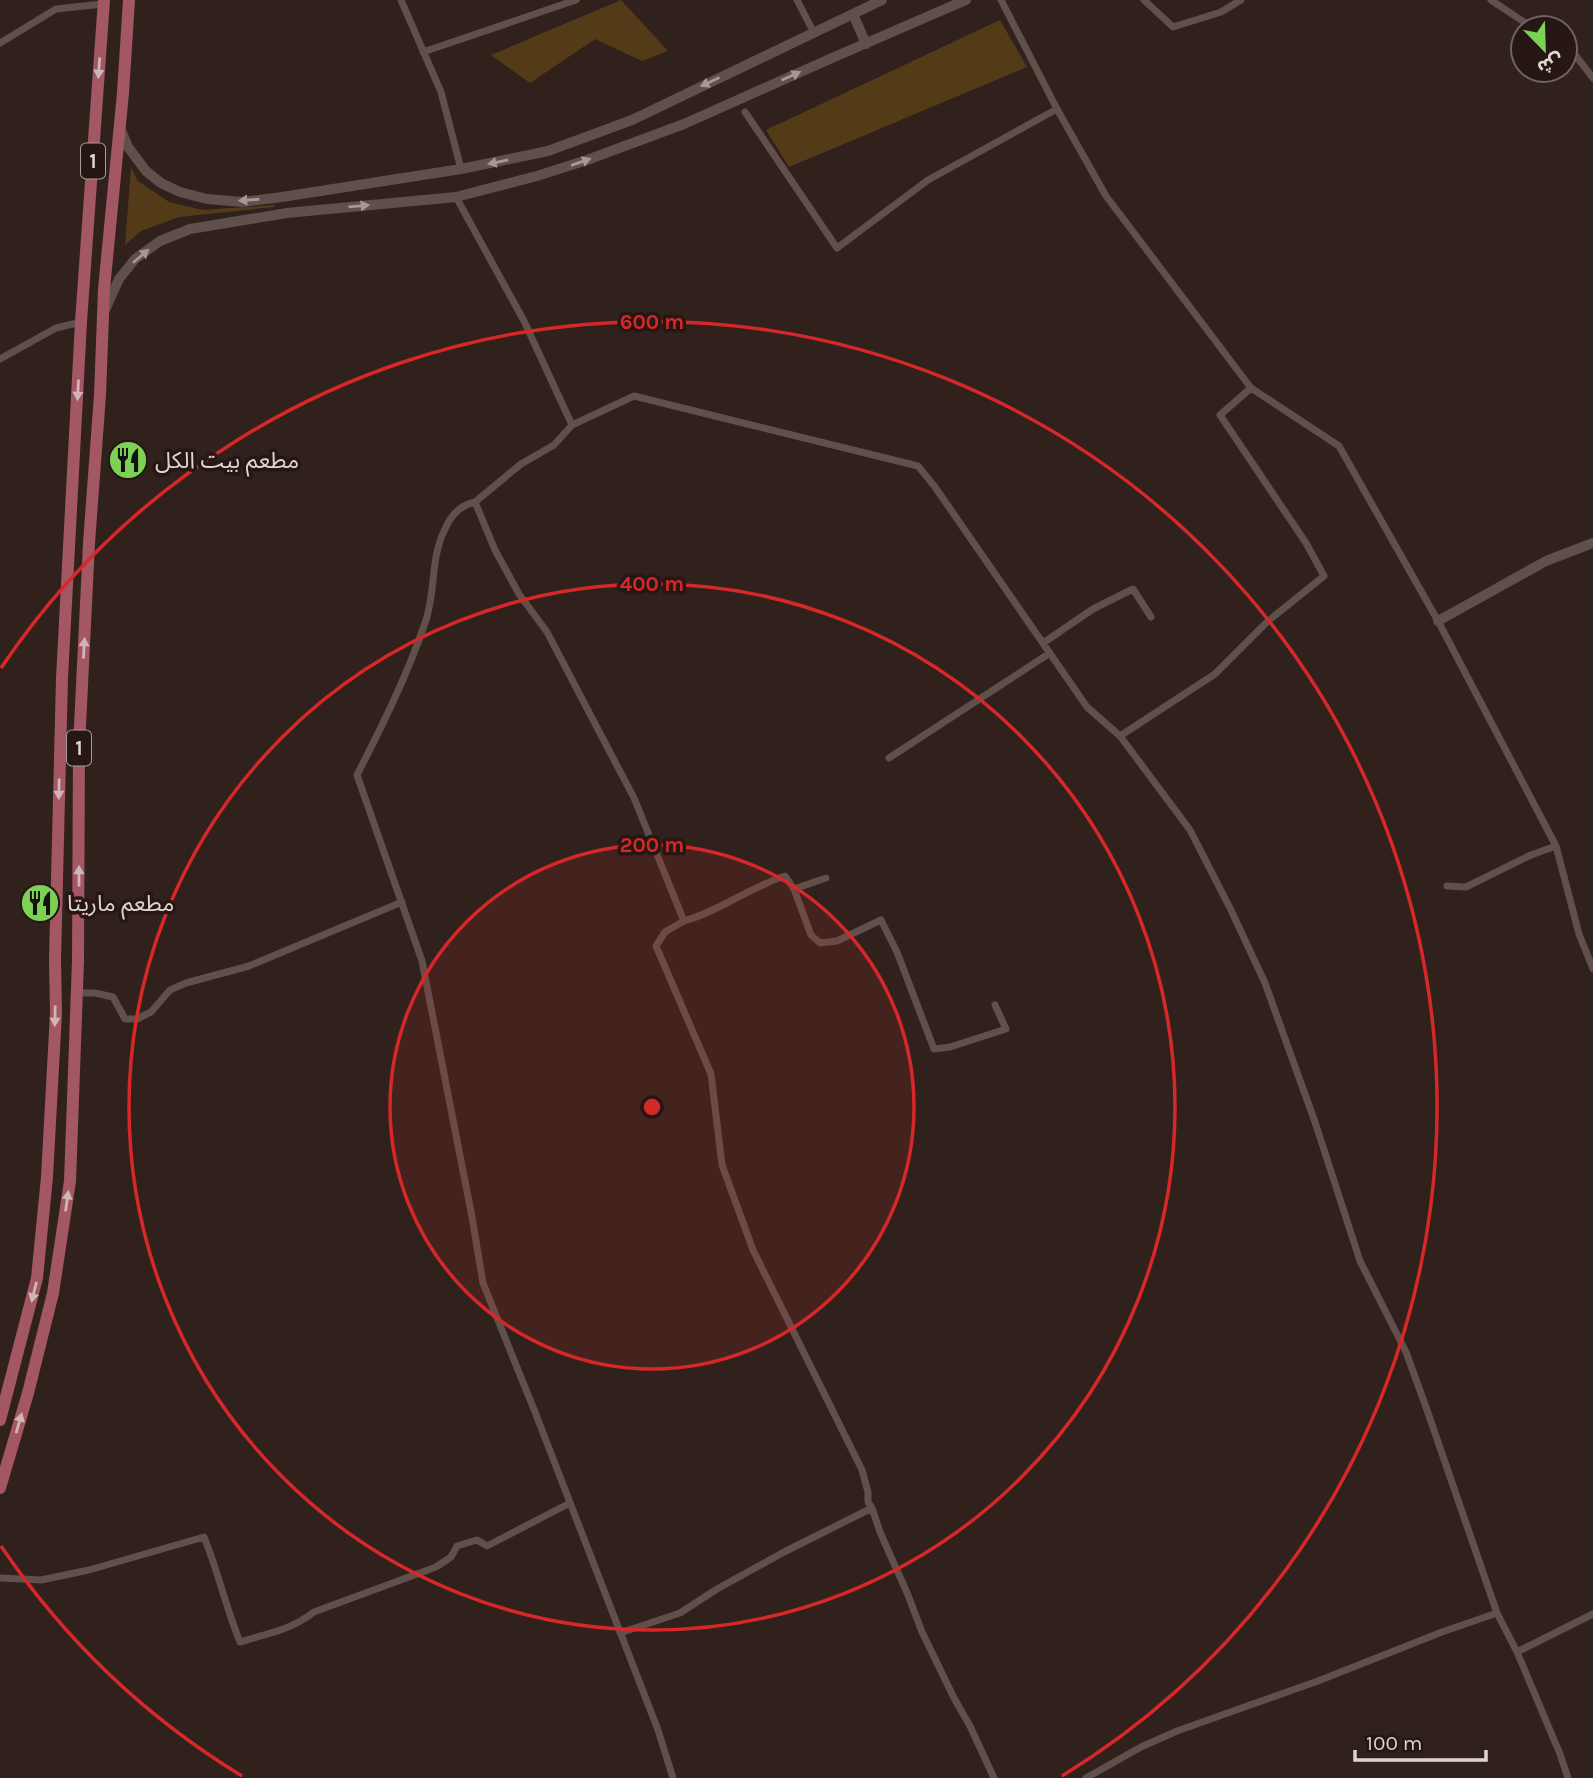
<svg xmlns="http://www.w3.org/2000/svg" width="1593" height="1778" font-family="Karla,'Noto Sans Arabic',sans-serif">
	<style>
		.green { fill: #543b18 }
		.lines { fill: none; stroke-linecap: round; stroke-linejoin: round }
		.street { stroke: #604f4b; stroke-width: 7 }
		.secondary { stroke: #604f4b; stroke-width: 10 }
		.primary { stroke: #a35762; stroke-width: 12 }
		.oneway { fill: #d0b5b6 }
		.oneway2 { fill: #a69895 }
		.ring { fill: none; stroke: #d62828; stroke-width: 3.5 }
		.labels { text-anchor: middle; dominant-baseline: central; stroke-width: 7; stroke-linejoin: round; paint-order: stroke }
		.shield { fill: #261714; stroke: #a89b99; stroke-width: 2 }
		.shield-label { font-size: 21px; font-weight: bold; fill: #dfd4d2 }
		.poi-label { font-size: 23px; fill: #dfd4d2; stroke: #261714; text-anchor: start }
		.centre { fill: #d62828; stroke: #261714; stroke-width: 3.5 }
		.ring-label { font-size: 21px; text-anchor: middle; font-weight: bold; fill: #d62828; stroke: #261714; stroke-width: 7; stroke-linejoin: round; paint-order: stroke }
	</style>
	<rect width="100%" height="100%" fill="#30211d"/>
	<path class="green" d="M621,0l47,51 -26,10 -47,-22 -65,44 -39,-28z
		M1000,20l27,47 -238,100 -23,-37z
		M131,167l7,14 31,21 34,8 71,-5v2l-95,10 -38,14 -16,14z"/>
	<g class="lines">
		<path class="street" d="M401,0l40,92 20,77
			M797,0l17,33
			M1001,0l56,109 49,87 145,192 88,58 99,175 118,225 23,88 14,35
			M1144,0l29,27 48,-15 20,-12
			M1491,0l42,28
			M0,43l56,-34 47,-5
			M1565,49l11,7 17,22
			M423,52l153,-52
			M745,112l92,136 91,-68 129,-71
			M456,197l68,124 48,104
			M0,359l56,-31 25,-6
			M475,502c-14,3 -24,13 -30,27 -15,29 -9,64 -20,94 -18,53 -43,103 -68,152l65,186 50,256 11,66 52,129 123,318 15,48
			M1043,643l50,-34 40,-20 18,28
			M1120,736l95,-62 52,-52 57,-46 -18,-33 -86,-128 31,-27
			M889,758l161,-105
			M1447,886l19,1 65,-32 25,-9
			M794,889l32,-11
			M684,921c36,-10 66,-34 101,-45l9,13 17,46 9,8 17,-2 44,-21 16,32 37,97 16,-2 56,-18 -11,-24
			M77,993h18l18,4 12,22h12l14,-7 19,-22 16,-7 63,-17 153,-64
			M0,1578l41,2 48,-10 115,-33c14,34 22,71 36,105 29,-9 49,-11 74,-30l122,-45 15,-10 6,-11 20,-6 10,6 83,-43
			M620,1633l60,-20 37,-24 67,-37 88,-44
			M1517,1652l76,-38
			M994,1778l-24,-52 -16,-28 -32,-66 -14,-37 -28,-63 -8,-24 -4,-6v-10l-6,-22 -109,-220 -31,-85 -11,-91 -55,-128 9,-14 19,-11 -50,-123 -87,-166 -28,-38 -24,-44 -20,-48 46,-38 33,-19 18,-20 62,-29 284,70 17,21 152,220 33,29 70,94 41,80 34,73 50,139 45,139 46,91 21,58 70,203 20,39 43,102 8,24
			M1086,1778l55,-31 36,-16 141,-50 124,-49 55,-19"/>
		<path class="secondary" d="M853,14l13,30
			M120,128l8,19 18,24 15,12 19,9 27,7 35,3 40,-5 179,-28 87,-18 84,-31 250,-120
			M105,310l14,-31 16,-20 25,-18 30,-12 97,-16 169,-16 81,-21 50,-16 97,-36 148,-66 134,-58
			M1438,621l108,-60 47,-18"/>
		<path class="primary" d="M0,1420l37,-142 10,-101 9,-164 -1,-53 7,-282 19,-356 23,-322
			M0,1488l28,-95 25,-100 17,-112 8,-220 1,-215 10,-203 11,-148 4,-106 19,-196 6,-93"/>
	</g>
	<defs><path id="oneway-solid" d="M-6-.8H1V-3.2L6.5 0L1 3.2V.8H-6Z" transform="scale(1.75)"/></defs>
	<g class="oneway">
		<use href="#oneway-solid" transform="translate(99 68) rotate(94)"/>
		<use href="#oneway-solid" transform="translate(78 390) rotate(93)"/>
		<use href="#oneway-solid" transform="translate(84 648) rotate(-87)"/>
		<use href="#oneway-solid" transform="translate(59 789) rotate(91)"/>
		<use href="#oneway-solid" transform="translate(79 876) rotate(-90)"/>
		<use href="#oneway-solid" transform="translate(55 1016) rotate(91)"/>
		<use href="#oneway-solid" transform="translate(67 1201) rotate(-82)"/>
		<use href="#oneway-solid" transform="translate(34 1292) rotate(104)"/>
		<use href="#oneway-solid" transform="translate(19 1423) rotate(-74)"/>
	</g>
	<g class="oneway2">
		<use href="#oneway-solid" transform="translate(791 76) rotate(-24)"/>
		<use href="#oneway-solid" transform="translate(710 82) rotate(155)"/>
		<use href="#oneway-solid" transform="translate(498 162) rotate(168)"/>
		<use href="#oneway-solid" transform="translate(581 162) rotate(-19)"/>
		<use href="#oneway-solid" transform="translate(249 200) rotate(176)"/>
		<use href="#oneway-solid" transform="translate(359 206) rotate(-5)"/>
		<use href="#oneway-solid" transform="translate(141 256) rotate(-40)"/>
	</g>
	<circle cx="652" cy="1107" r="262" fill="#d62828" fill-opacity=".12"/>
	<g class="ring">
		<circle cx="652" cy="1107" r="262"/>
		<circle cx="652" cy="1107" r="523"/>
		<path d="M242 1776A785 785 0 0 1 1 1546M1 668A785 785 0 1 1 1062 1776"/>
	</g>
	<defs>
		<g id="restaurant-disc" transform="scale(2.0125)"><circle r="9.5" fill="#7dd154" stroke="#261714"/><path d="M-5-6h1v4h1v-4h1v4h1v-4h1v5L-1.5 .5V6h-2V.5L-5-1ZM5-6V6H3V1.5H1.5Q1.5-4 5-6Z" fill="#111"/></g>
	</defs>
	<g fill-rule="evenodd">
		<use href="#restaurant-disc" x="128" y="460"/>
		<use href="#restaurant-disc" x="40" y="903"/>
	</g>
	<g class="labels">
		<g class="shield">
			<rect x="81" y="143.5" width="24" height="35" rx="5"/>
			<rect x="67" y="730.5" width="24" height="35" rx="5"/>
		</g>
		<g class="shield-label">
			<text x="93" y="161">1</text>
			<text x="79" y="748">1</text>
		</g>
		<g class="poi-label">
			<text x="155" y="460">مطعم بيت الكل</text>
			<text x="67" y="903">مطعم ماريتا</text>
		</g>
	</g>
	<circle cx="652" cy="1107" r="10" class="centre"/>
	<g class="ring-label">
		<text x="652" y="329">600 m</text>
		<text x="652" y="591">400 m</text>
		<text x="652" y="852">200 m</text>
	</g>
	<g transform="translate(1544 49) rotate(157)"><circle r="33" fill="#261714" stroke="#706360" stroke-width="2"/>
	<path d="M0-5L12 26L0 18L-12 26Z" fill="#7dd154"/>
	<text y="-10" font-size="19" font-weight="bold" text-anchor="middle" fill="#dfd4d2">ش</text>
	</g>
	<path d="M1355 1750v10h131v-10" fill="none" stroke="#dfd4d2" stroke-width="3.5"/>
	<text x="1366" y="1750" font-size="21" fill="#dfd4d2" stroke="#261714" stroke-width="5" paint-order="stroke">100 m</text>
</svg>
